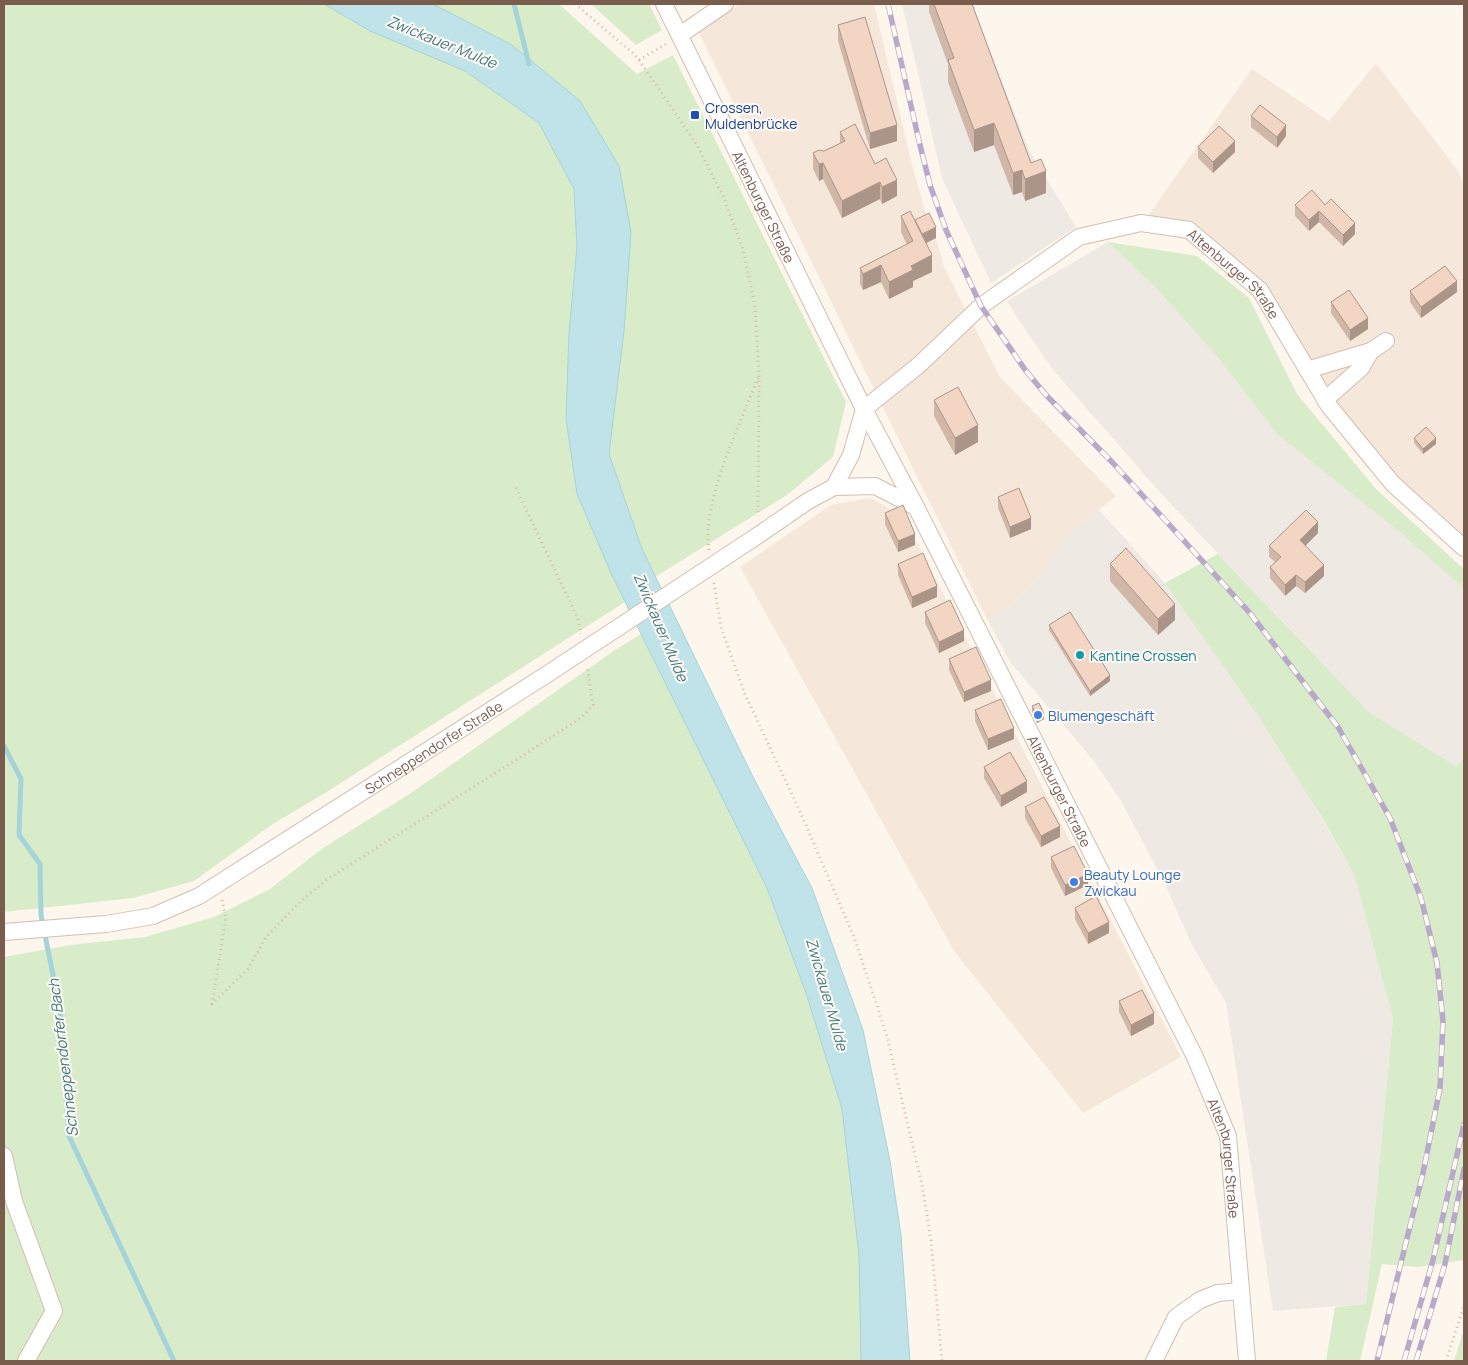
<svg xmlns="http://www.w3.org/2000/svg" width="1468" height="1365" font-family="Manrope,sans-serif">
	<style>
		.residential { fill: #f5e8da }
		.industrial { fill: #efe9e4 }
		.green { fill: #d8ecc9 }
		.water { fill: #bfe3e8; stroke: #a5d3da }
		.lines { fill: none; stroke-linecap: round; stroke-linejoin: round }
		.stream { stroke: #a5d3da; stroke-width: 5 }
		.minor-casing { stroke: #d1beb0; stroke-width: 18 }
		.path { stroke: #d9b8a5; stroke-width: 3; stroke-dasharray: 1 4; stroke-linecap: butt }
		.minor { stroke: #fff; stroke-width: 16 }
		.rail-casing { stroke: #b9a8c9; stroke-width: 5.5 }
		.rail { stroke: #fffaf3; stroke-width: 4; stroke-dasharray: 11; stroke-linecap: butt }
		.minor-bridge-casing { stroke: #d1beb0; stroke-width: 18; stroke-linecap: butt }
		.minor-bridge { stroke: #fff; stroke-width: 16 }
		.wall { fill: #d1b7a8 }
		.shaded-wall { fill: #aa9588 }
		.building { fill: #f3d5c3; stroke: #aa9588 }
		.transit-dot { fill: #1a4fb4; stroke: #fffaf3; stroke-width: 2 }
		.culture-dot { fill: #0f9aa8; stroke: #fffaf3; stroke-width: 2 }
		.shop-dot { fill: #3f7fe0; stroke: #fffaf3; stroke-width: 2 }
		.labels { text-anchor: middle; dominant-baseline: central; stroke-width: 4; stroke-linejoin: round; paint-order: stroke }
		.transit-label { font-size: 14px; fill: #164399; stroke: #fffaf3; text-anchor: start }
		.street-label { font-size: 14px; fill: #7a5c4d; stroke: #fffaf3 }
		.culture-label { font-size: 14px; fill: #0d838f; stroke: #fffaf3; text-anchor: start }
		.shop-label { font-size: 14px; fill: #366cbe; stroke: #fffaf3; text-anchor: start }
		.water-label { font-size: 15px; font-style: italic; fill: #437c86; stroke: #fffaf3 }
	</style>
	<rect width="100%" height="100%" fill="#fdf6ec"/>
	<path class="residential" d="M739,4h135l38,161 17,59 7,14 8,29 56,110 116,119 -51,41 -25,39 -28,28 -24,17 -289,-588z
		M1376,63l82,108 6,15v354l-86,-80 -155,-210 -78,-30 107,-151 77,52z
		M870,498l33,18 278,541 -98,56 -129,-162 -214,-384 91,-62z"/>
	<path class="industrial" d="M902,4h69l59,148 46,75 -85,56 -49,-105z
		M1108,242l48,46 64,72 56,73 125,100 63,56v169l-8,8 -86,-53 -204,-214 -112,-128 -36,-52 -11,-18z
		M1099,510l66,73 58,78 73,113 58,100 39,145 -27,285 -93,7 -47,-308 -35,-60 -27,-61 -43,-81 -27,-40 -84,-99 -22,-41 24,-17 28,-28 25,-39z"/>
	<path class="green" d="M4,4h320l46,27 95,40 74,52 35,66 3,58 -8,85 -3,87 11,75 48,108 -300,191 -52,31 -79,57 -61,17 -129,14z
		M433,4h126l78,70 36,-19 173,347 -13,55 -46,38 -132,82 -13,-28 -33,-95 15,-123 -5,-165z
		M591,4h58l13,26 -26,15z
		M1108,242l89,14 52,42 48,96 79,95 88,80v20l-63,-56 -125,-100 -56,-73 -64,-72z
		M1218,554l152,159 86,53 8,-8v502l-46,7 -36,-3 -22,97h-34l9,-54 31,-3 27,-285 -39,-145 -31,-55 -64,-102 -94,-134z
		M641,634l126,254 39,105 36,116 17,146 2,106h-857v-404l66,-12 75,-8 69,-20 56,-28 53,-41 88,-55 204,-143z
		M1464,1329v32h-10z"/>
	<path class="water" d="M324,4h109l79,41 68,56 39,65 12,66 -7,99 -15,123 33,95 111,228 59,111 51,142 27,131 11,74 9,126h-49l-2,-106 -17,-146 -36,-116 -39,-105 -126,-254 -30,-61 -34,-79 -11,-75 3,-87 8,-85 -3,-58 -35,-66 -74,-52 -95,-40z"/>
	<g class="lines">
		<path class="stream" d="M514,4l15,60
			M4,746l17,33 -2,56 21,29 1,51 19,95 9,126 105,225"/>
		<g class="minor-casing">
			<g id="minor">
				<path id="s1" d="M664,4l200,405 52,98 279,550 33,79 19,225"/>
				<path d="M680,35l45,-31"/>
				<path d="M1307,370l64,-19 15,-10"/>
				<path d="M1325,400l36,-32 10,-17"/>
				<path id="s2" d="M864,409l55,-44 62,-59 98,-69 62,-14 48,7 71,60 69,116 64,78 71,64"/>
				<path d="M834,487l41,-1 41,21"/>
				<path d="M757,536l51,-35 26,-14 17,-32 13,-46"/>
				<path id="s3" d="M4,932l102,-8 47,-8 46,-20 347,-221"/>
				<path d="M4,1156l10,45 40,110 -28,50"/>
				<path d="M1154,1361l22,-44 24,-17 18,-7 22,-2"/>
			</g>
		</g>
		<path class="path" d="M575,4l59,50 5,6 58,85 26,51 20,53 12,57 4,70 -1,140
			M639,60l27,-16
			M516,488l62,131 3,15
			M709,550c-8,-48 32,-128 50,-174
			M714,583l7,44 23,65 58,124 52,121 32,96 36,152 9,55 11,121
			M222,900l4,17 -14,87 36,-35 18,-32 33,-34 27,-23 171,-108 84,-54 12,-13 -6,-38
			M1446,1361l18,-55"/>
		<use href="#minor" class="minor"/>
		<g class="rail-casing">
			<path id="rail" d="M888,4l31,137 11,44 16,45 35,76 45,65 20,24 66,67 137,150 89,115 52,91 31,80 16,65 6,58 -3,67 -17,85 -46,188
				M1404,1361l29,-101 31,-136
				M1416,1361l29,-97 19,-95"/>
		</g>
		<use href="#rail" class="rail"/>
		<g class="minor-bridge-casing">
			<path id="minor-bridge" d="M546,675l211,-139"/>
		</g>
		<use href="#minor-bridge" class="minor-bridge"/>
	</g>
	<path class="wall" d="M929,4h43l59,159 15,30 -21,8 -3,-9 -9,3 -19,-50 -20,7 -26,-70v-18l-19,-52z
		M838,25l59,116 -27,8 -32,-108z
		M1251,116l35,20 -9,12 -26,-21z
		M840,132l35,32 22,32 -15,8 -2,-5 -38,19 -19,-39 -4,2 -6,-12v-16l11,-2 16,-8z
		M1198,147l37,5 -22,21 -15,-15z
		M1295,205h30l30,29 -12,12 -24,-24 -10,9 -14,-15z
		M901,216l14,4 21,18 -10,5 6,29 -19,9v6l-24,12 -8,-17 -18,8 -3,-6v-16l47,-23 -6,-13z
		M1410,291l47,1 -36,26 -11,-16z
		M1331,302l37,27 -18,12 -19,-28z
		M934,400l44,42 -23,13 -21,-39z
		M1414,438l22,6 -13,10 -9,-11z
		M998,497l33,32 -21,9 -12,-30z
		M885,513l30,32 -17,7 -13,-28z
		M1318,533l-12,12 18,31 -19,17 -9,-7 -11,10 -15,-18v-11l5,-5 -6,-5v-11z
		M898,564l39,33 -25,11 -14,-33z
		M1110,564l65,56 -17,15 -48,-54z
		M925,612l39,29 -25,12 -14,-30z
		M1049,625l61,56 -20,15 -41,-66z
		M949,659l42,32 -27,11 -15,-32z
		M1032,706l12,13 -7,4 -5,-11z
		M975,710l39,29 -26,11 -13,-29z
		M984,767l43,25 -26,15 -17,-29z
		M1025,807l35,30 -19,10 -16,-29z
		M1051,857l37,28 -23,11 -14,-28z
		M1075,908l34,25 -21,11 -13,-25z
		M1119,1001l35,23 -23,12 -12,-24z"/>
	<path class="shaded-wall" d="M994,123v22l-20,7v-22z
		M897,125v16l-27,8v-16z
		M1286,125v11l-9,12v-11z
		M1235,141v11l-22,21v-11z
		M823,163v16l-4,2v-17z
		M1022,170v22l-9,3v-22z
		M1046,171v22l-21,8v-22z
		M897,180v16l-15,8v-17z
		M880,182v17l-38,19v-17z
		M1319,211v11l-10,9v-11z
		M1355,223v11l-12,12v-11z
		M936,227v11l-16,8v-10z
		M932,255v17l-19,9v6l-24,12v-17l22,-16z
		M881,265v17l-18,8v-16z
		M1457,281v11l-36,26v-11z
		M1368,318v11l-18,12v-11z
		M978,425v17l-23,13v-17z
		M1436,438v6l-13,10v-5z
		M1031,518v11l-21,9v-11z
		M1318,522v11l-18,18v-11z
		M915,534v11l-17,7v-11z
		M1324,565v11l-19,17v-11z
		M1296,575v11l-11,10v-11z
		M937,586v11l-25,11v-11z
		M1175,604v16l-17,15v-16z
		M964,630v11l-25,12v-11z
		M1110,675v6l-20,15v-5z
		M991,680v11l-27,11v-10z
		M1044,714v5l-7,4v-6z
		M1014,728v11l-26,11v-11z
		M1027,781v11l-26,15v-11z
		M1060,826v11l-19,10v-11z
		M1088,874v11l-23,11v-11z
		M1109,922v11l-21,11v-11z
		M1154,1013v11l-23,12v-11z"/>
	<path class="building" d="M934,4h38l59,159 10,-4 5,12 -21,8 -3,-9 -9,3 -19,-50 -20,7 -26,-70 6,-2z
		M865,17l32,108 -27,8 -32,-108z
		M1260,105l26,20 -9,12 -26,-21z
		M855,124l20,40 11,-6 11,22 -15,7 -2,-5 -38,19 -19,-38 -4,1 -6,-11 6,-3 5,1 21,-10 -5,-9z
		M1219,126l16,15 -22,21 -15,-15z
		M1312,190l13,15 6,-6 24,24 -12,12 -24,-24 -10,9 -14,-15z
		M910,211l22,44 -21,11 2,4 -24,12 -8,-17 -18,9 -3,-6 53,-27 -12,-25z
		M929,213l7,14 -14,7 -7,-14z
		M1445,266l12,15 -36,26 -11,-16z
		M1349,290l19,28 -18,12 -19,-28z
		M958,387l20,38 -23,13 -21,-38z
		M1426,427l10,11 -13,11 -9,-11z
		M1019,488l12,30 -21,9 -12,-30z
		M903,505l12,29 -17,7 -13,-28z
		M1306,510l12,12 -18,18 24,25 -19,17 -9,-7 -11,10 -15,-18 11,-10 -12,-11z
		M1126,548l49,56 -17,15 -48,-55z
		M923,553l14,33 -25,11 -14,-33z
		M950,600l14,30 -25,12 -14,-30z
		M1070,612l40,63 -20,16 -41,-66z
		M976,647l15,33 -27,12 -15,-33z
		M1001,699l13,29 -26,11 -13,-29z
		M1039,703l5,11 -7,3 -5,-11z
		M1010,752l17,29 -26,15 -17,-29z
		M1044,797l16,29 -19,10 -16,-29z
		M1074,846l14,28 -23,11 -14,-28z
		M1096,896l13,26 -21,11 -13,-25z
		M1142,990l12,23 -23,12 -12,-24z"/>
	<rect class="transit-dot" x="690" y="110" width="10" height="10" rx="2.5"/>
	<circle class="culture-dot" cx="1080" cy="655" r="5"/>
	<g class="shop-dot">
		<circle cx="1038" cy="715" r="5"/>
		<circle cx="1074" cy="882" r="5"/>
	</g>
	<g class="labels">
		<g class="transit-label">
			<text x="705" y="107">Crossen,<tspan x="705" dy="16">Muldenbrücke</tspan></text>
		</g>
		<g class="street-label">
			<text stroke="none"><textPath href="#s1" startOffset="226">Altenburger Straße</textPath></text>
			<text stroke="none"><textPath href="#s2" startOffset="451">Altenburger Straße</textPath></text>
			<text stroke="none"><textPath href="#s3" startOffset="478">Schneppendorfer Straße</textPath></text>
			<text stroke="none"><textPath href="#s1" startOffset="881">Altenburger Straße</textPath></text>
			<text stroke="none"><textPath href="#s1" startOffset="1286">Altenburger Straße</textPath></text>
		</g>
		<g class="culture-label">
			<text x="1090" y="655">Kantine Crossen</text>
		</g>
		<g class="shop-label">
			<text x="1048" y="715">Blumengeschäft</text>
			<text x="1084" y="874">Beauty Lounge<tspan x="1084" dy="16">Zwickau</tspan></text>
		</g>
		<g class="water-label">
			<text transform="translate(442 42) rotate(22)">Zwickauer Mulde</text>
			<text transform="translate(661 627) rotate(67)">Zwickauer Mulde</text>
			<text transform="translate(827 994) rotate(74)">Zwickauer Mulde</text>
			<text transform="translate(63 1058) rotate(-97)">Schneppendorfer Bach</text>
		</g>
	</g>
	<rect width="1468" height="1365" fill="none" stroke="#7a5c4d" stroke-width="10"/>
</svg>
